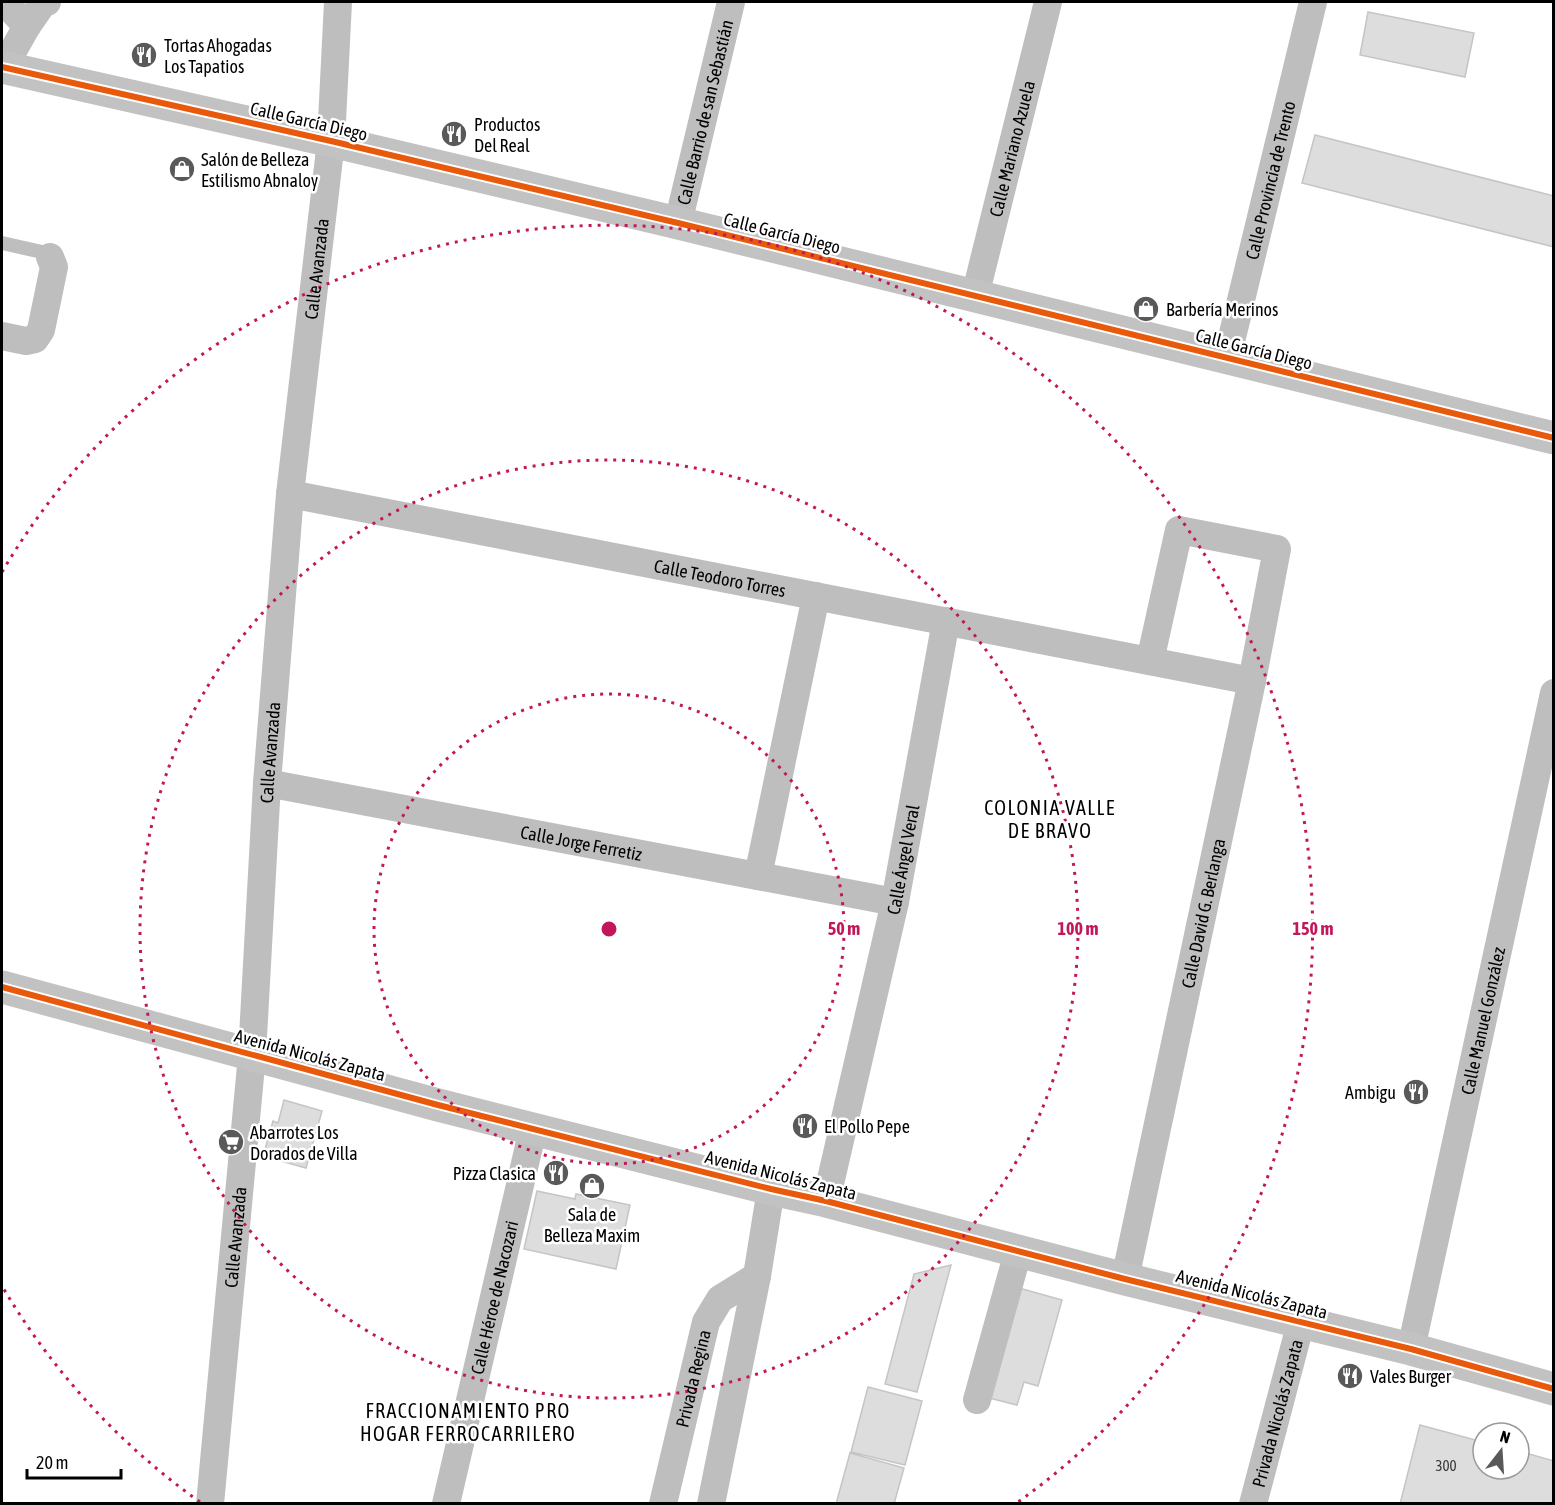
<svg xmlns="http://www.w3.org/2000/svg" width="1555" height="1505" font-family="'Asap Condensed',sans-serif">
	<style>
		.building { fill: #ddd; stroke: #c5c5c5; stroke-width: 1.5 }
		.lines { fill: none; stroke-linecap: round; stroke-linejoin: round }
		.lane { stroke: #bebebe; stroke-width: 14 }
		.street { stroke: #bebebe; stroke-width: 28 }
		.secondary { stroke: #c2c2c2; stroke-width: 33 }
		.cycleway-casing { stroke: #fff; stroke-width: 10 }
		.cycleway { stroke: #e8590c; stroke-width: 6 }
		.ring { fill: none; stroke: #c2185b; stroke-width: 3; stroke-dasharray: 3 6 }
		.labels { text-anchor: middle; dominant-baseline: central; stroke-width: 5; stroke-linejoin: round; paint-order: stroke }
		.number-label { font-size: 15px; fill: #373737 }
		.poi-label { font-size: 18px; fill: #000; stroke: #fff; text-anchor: start }
		.street-label { font-size: 18px; fill: #000; stroke: #fff }
		.neighbourhood-label { font-size: 20px; letter-spacing: 1.5px; fill: #000; stroke: #fff }
		.centre { fill: #c2185b; stroke: #fff; stroke-width: 3 }
		.ring-label { font-size: 18px; text-anchor: middle; font-weight: bold; fill: #c2185b; stroke: #fff; stroke-width: 5; stroke-linejoin: round; paint-order: stroke }
	</style>
	<rect width="100%" height="100%" fill="#fff"/>
	<path class="building" d="M1368,12l106,21 -9,44 -105,-22z
		M1315,135l239,61v51l-252,-64z
		M284,1100l38,11 -16,57 -43,-12 10,-35 5,2z
		M537,1191l38,8 1,-5 54,11 -14,64 -92,-20z
		M951,1265l-34,127 -32,-8 29,-110z
		M1019,1288l43,12 -24,86 -14,-4 -7,23 -28,-7z
		M868,1387l54,14 -17,64 -54,-13z
		M1420,1425l63,17v27h36v-18l35,10v43h-154z
		M850,1453l54,15 -10,36h-58z"/>
	<g class="lines">
		<path class="lane" d="M2,243l40,9 8,5"/>
		<g class="street">
			<path d="M4,2l23,24"/>
			<path d="M4,67l23,-41 16,-23 4,-1"/>
			<path id="s1" d="M678,223l53,-221"/>
			<path id="s2" d="M975,296l73,-294"/>
			<path d="M2,336l24,5 9,-2 6,-9 13,-63 -4,-10"/>
			<path id="s3" d="M1227,358l86,-356"/>
			<path id="s4" d="M290,494l962,187"/>
			<path id="s5" d="M267,783l628,119"/>
			<path d="M758,876l58,-280"/>
			<path id="s6" d="M826,1201l69,-299 51,-281"/>
			<path id="s7" d="M1125,1279l127,-598 25,-132 -98,-19 -29,131"/>
			<path id="s8" d="M1411,1349l143,-656"/>
			<path d="M977,1400l41,-148"/>
			<path id="s9" d="M210,1504l42,-449 15,-272 23,-289 41,-353 7,-139"/>
			<path id="s10" d="M446,1504l87,-375"/>
			<path id="s11" d="M663,1504l43,-182 14,-23 37,-23"/>
			<path d="M711,1504l46,-228 14,-87"/>
			<path id="s12" d="M1253,1504l48,-182"/>
		</g>
		<path class="secondary" d="M2,67l329,74 347,82 876,215
			M2,987l436,118 333,84 55,12 299,78 286,70 143,40"/>
		<g class="cycleway-casing">
			<path id="cycleway" d="M2,67l329,74 347,82 876,215
				M2,987l436,118 333,84 55,12 299,78 286,70 143,40"/>
		</g>
		<use href="#cycleway" class="cycleway"/>
	</g>
	<g class="ring">
		<circle cx="609" cy="929" r="235"/>
		<circle cx="609" cy="929" r="469"/>
		<path d="M200 1502A704 704 0 0 1 2 1286M2 572A704 704 0 1 1 1018 1502"/>
	</g>
	<defs>
		<g id="restaurant-disc" transform="scale(1.35)"><circle r="9.5" fill="#595959" stroke="#fff"/><path d="M-5-6h1v4h1v-4h1v4h1v-4h1v5L-1.5 .5V6h-2V.5L-5-1ZM5-6V6H3V1.5H1.5Q1.5-4 5-6Z" fill="#fff"/></g>
		<g id="shop-disc" transform="scale(1.35)"><circle r="9.5" fill="#595959" stroke="#fff"/><path d="M-5-2.5h2.3a2.7 3.5 0 0 1 5.4 0H5L5.5 6h-11ZM-1.5-2.5h3a1.5 2.3 0 0 0-3 0Z" fill="#fff"/></g>
		<g id="supermarket-disc" transform="scale(1.35)"><circle r="9.5" fill="#595959" stroke="#fff"/><path d="M-6-5.5h2.5l.6 2H6L4.5 2H-2.5L-4.4-4H-6ZM-1.5 3.2a1.3 1.3 0 1 0 .1 0ZM3 3.2a1.3 1.3 0 1 0 .1 0Z" fill="#fff"/></g>
	</defs>
	<g fill-rule="evenodd">
		<use href="#restaurant-disc" x="144" y="55"/>
		<use href="#restaurant-disc" x="454" y="134"/>
		<use href="#shop-disc" x="182" y="169"/>
		<use href="#shop-disc" x="1146" y="309"/>
		<use href="#restaurant-disc" x="1416" y="1092"/>
		<use href="#restaurant-disc" x="805" y="1126"/>
		<use href="#supermarket-disc" x="231" y="1142"/>
		<use href="#restaurant-disc" x="556" y="1173"/>
		<use href="#shop-disc" x="592" y="1186"/>
		<use href="#restaurant-disc" x="1350" y="1376"/>
	</g>
	<g class="labels">
		<g class="number-label">
			<text x="1446" y="1465">300</text>
		</g>
		<g class="poi-label">
			<text x="164" y="45">Tortas Ahogadas<tspan x="164" dy="21">Los Tapatios</tspan></text>
			<text x="474" y="124">Productos<tspan x="474" dy="21">Del Real</tspan></text>
			<text x="201" y="159">Salón de Belleza<tspan x="201" dy="21">Estilismo Abnaloy</tspan></text>
			<text x="1166" y="309">Barbería Merinos</text>
			<text x="1396" y="1092" text-anchor="end">Ambigu</text>
			<text x="824" y="1126">El Pollo Pepe</text>
			<text x="250" y="1132">Abarrotes Los<tspan x="250" dy="21">Dorados de Villa</tspan></text>
			<text x="536" y="1173" text-anchor="end">Pizza Clasica</text>
			<text x="592" y="1214" text-anchor="middle">Sala de<tspan x="592" dy="21">Belleza Maxim</tspan></text>
			<text x="1370" y="1376">Vales Burger</text>
		</g>
		<g class="street-label">
			<text stroke="none"><textPath href="#s1" startOffset="114">Calle Barrio de san Sebastián</textPath></text>
			<text transform="translate(309 121) rotate(13)">Calle García Diego</text>
			<text stroke="none"><textPath href="#s2" startOffset="152">Calle Mariano Azuela</textPath></text>
			<text stroke="none"><textPath href="#s3" startOffset="183">Calle Provincia de Trento</textPath></text>
			<text transform="translate(782 233) rotate(14)">Calle García Diego</text>
			<text stroke="none"><textPath href="#s9" startOffset="1240">Calle Avanzada</textPath></text>
			<text transform="translate(1254 349) rotate(14)">Calle García Diego</text>
			<text stroke="none"><textPath href="#s4" startOffset="438">Calle Teodoro Torres</textPath></text>
			<text stroke="none"><textPath href="#s9" startOffset="754">Calle Avanzada</textPath></text>
			<text stroke="none"><textPath href="#s5" startOffset="320">Calle Jorge Ferretiz</textPath></text>
			<text stroke="none"><textPath href="#s6" startOffset="350">Calle Ángel Veral</textPath></text>
			<text stroke="none"><textPath href="#s7" startOffset="374">Calle David G. Berlanga</textPath></text>
			<text stroke="none"><textPath href="#s8" startOffset="336">Calle Manuel González</textPath></text>
			<text transform="translate(310 1055) rotate(15)">Avenida Nicolás Zapata</text>
			<text transform="translate(781 1175) rotate(14)">Avenida Nicolás Zapata</text>
			<text stroke="none"><textPath href="#s9" startOffset="268">Calle Avanzada</textPath></text>
			<text transform="translate(1252 1294) rotate(14)">Avenida Nicolás Zapata</text>
			<text stroke="none"><textPath href="#s10" startOffset="212">Calle Héroe de Nacozari</textPath></text>
			<text stroke="none"><textPath href="#s11" startOffset="129">Privada Regina</textPath></text>
			<text stroke="none"><textPath href="#s12" startOffset="94">Privada Nicolás Zapata</textPath></text>
		</g>
		<g class="neighbourhood-label">
			<text x="1050" y="807">COLONIA VALLE<tspan x="1050" dy="23">DE BRAVO</tspan></text>
			<text x="468" y="1410">FRACCIONAMIENTO PRO<tspan x="468" dy="23">HOGAR FERROCARRILERO</tspan></text>
		</g>
	</g>
	<circle cx="609" cy="929" r="9" class="centre"/>
	<g class="ring-label">
		<text x="844" y="935">50 m</text>
		<text x="1078" y="935">100 m</text>
		<text x="1313" y="935">150 m</text>
	</g>
	<rect width="1555" height="1505" fill="none" stroke="#000000" stroke-width="6"/>
	<g transform="translate(1501 1451) rotate(17)"><circle r="28" fill="#ffffff" stroke="#999999" stroke-width="1.5"/>
	<path d="M0-4.5L10 22L0 15L-10 22Z" fill="#595959"/>
	<text y="-9" font-size="16" font-weight="bold" text-anchor="middle" fill="#000000">N</text>
	</g>
	<path d="M27 1469v9h94v-9" fill="none" stroke="#000000" stroke-width="3"/>
	<text x="36" y="1469" font-size="18" fill="#000000" stroke="#ffffff" stroke-width="4.5" paint-order="stroke">20 m</text>
</svg>
